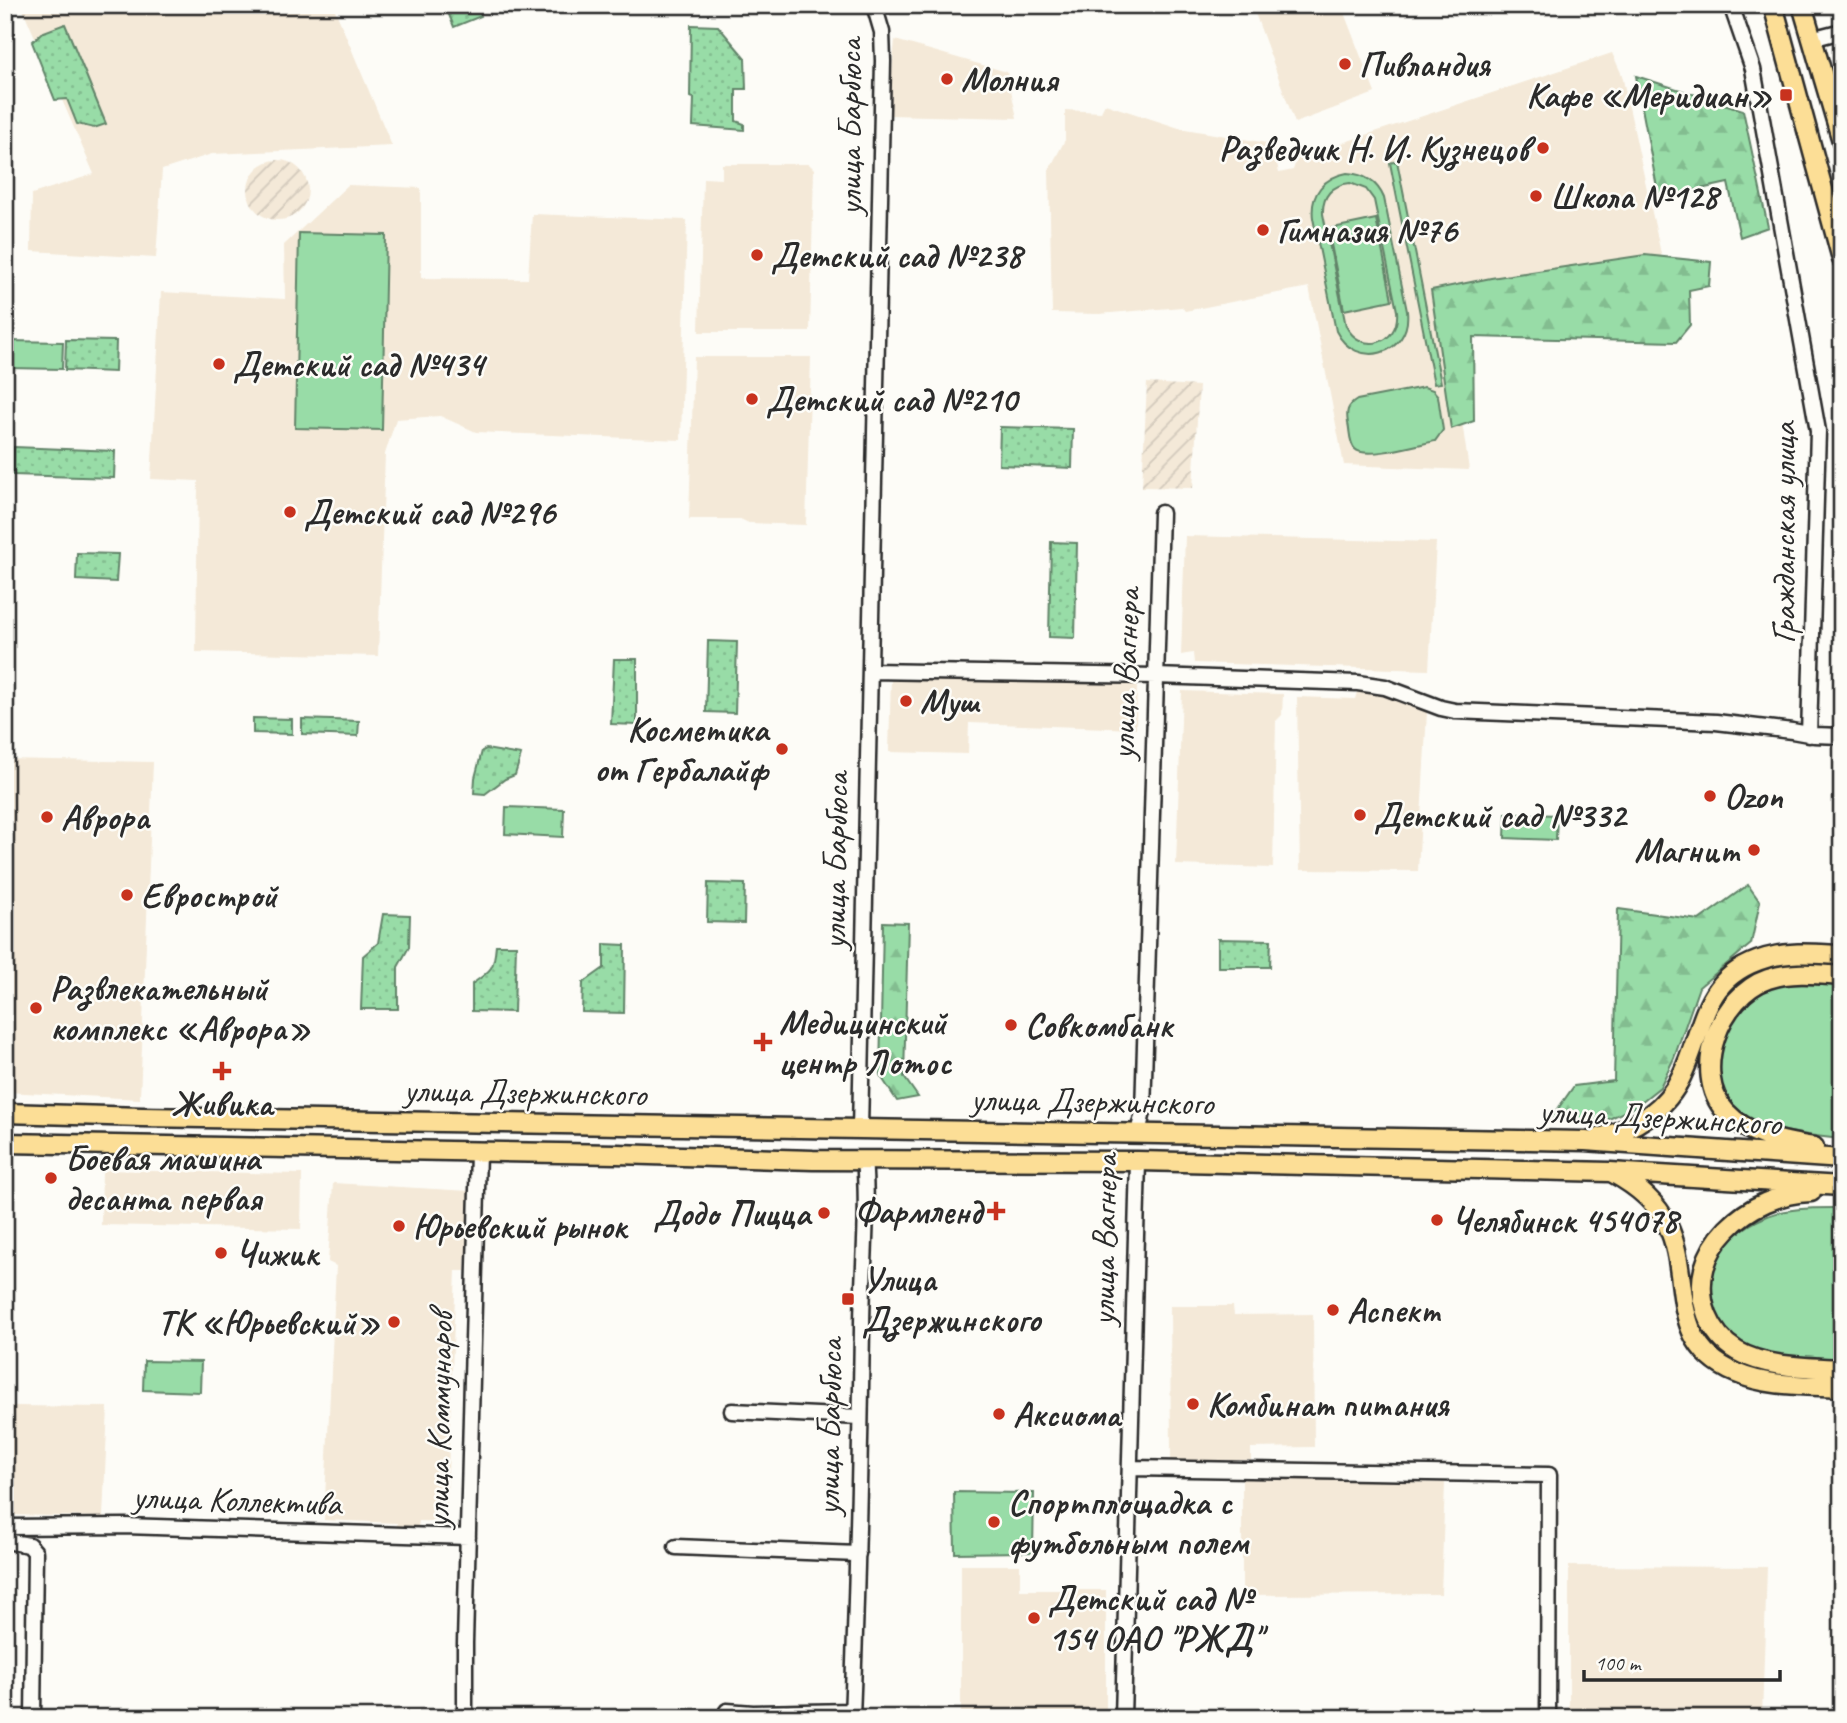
<svg xmlns="http://www.w3.org/2000/svg" width="1847" height="1723" font-family="Caveat,sans-serif">
	<style>
		.built { fill: #f4e9d8 }
		.industrial { fill: url(#industrial-furrows) }
		.green { fill: #98dca7; stroke: #628469; stroke-width: 2; fill-rule: evenodd }
		.forest { fill: url(#forest-firs); stroke: #628469; stroke-width: 2 }
		.park { fill: url(#park-dots); stroke: #628469; stroke-width: 2 }
		.lines { fill: none; stroke-linecap: round; stroke-linejoin: round }
		.minor-casing { stroke: #2b2b2b; stroke-width: 19 }
		.major-casing { stroke: #2b2b2b; stroke-width: 23 }
		.minor { stroke: #fdfcf7; stroke-width: 14 }
		.major { stroke: #fcde96; stroke-width: 18 }
		.poi-dot { fill: #c8321e; stroke: #fdfcf7; stroke-width: 2.5 }
		.labels { text-anchor: middle; dominant-baseline: central; stroke-width: 5; stroke-linejoin: round; paint-order: stroke }
		.poi-label { font-size: 35px; font-weight: bold; fill: #2b2b2b; stroke: #fdfcf7; text-anchor: start }
		.street-label { font-size: 35px; fill: #2b2b2b; stroke: #fdfcf7 }
	</style>
	<defs>
		<pattern id="industrial-furrows" width="10" height="10" patternUnits="userSpaceOnUse" patternTransform="scale(1.75)"><rect width="10" height="10" fill="#f4e9d8"/><path d="M-1 1l2-2M0 10L10 0M9 11l2-2" fill="none" stroke="#d1c8ba"/></pattern>
		<pattern id="forest-firs" width="22" height="20" patternUnits="userSpaceOnUse" patternTransform="scale(1.75)"><rect width="22" height="20" fill="#98dca7"/><path d="M5 1l3.5 6h-7zM16 11l3.5 6h-7z" fill="#83bd90"/></pattern>
		<pattern id="park-dots" width="8" height="8" patternUnits="userSpaceOnUse" patternTransform="scale(1.75)"><rect width="8" height="8" fill="#98dca7"/><path d="M2 2h.1M6 6h.1" fill="none" stroke="#83bd90" stroke-width="1.8" stroke-linecap="round"/></pattern>
	</defs>
	<rect width="100%" height="100%" fill="#fdfcf7"/>
	<filter id="ink" filterUnits="userSpaceOnUse"><feTurbulence type="fractalNoise" baseFrequency=".0143" numOctaves="2"/><feDisplacementMap in="SourceGraphic" scale="14" xChannelSelector="R" yChannelSelector="G"/><feConvolveMatrix kernelMatrix="1 2 1 2 8 2 1 2 1" color-interpolation-filters="sRGB"/></filter>
	<g filter="url(#ink)">
		<path class="built" d="M21,5h312l59,141 -180,8 -50,16 -6,88 -125,-7 1,-57 62,-20z
			M1252,5h89l34,88 -80,30z
			M895,40l112,32 10,46 -129,-3z
			M1612,53l10,22 43,197 -218,46 22,152 -125,-5 -35,-178 -124,24 -3,-4 -83,7 -47,-1 -3,-143 16,-30v-30l36,2 4,-8 74,24 88,15 7,5 5,25 14,-3 4,-12z
			M722,164h87l5,5 -4,163h-111l4,-154 19,1z
			M348,185l73,3v90l107,1 4,-65 155,6 -6,220 -205,-8 -36,-16 -44,3 -11,35 -7,202 -182,-4 2,-171 -47,-2 10,-187 124,7 -1,-54z
			M694,357h117l-5,168 -57,-2 -9,-4h-51z
			M1185,536l251,6 -7,128 -235,-7 -1,-10 -12,2z
			M891,675l246,9 -1,45 -167,-6 -1,31 -79,-2z
			M1182,691l101,3 -1,21 -6,6 -3,147 -97,-3z
			M1357,692l33,2 37,18 -9,159 -118,-1 -3,-173 58,2z
			M5,759l148,3 -13,337 -135,-7z
			M102,1170l200,4 -1,55 -200,-4z
			M333,1183l136,8 -4,80h-9l-10,251 -27,-1 -1,6 -21,-1v-3l-73,-3 12,-254 -8,-4z
			M1170,1306h63l1,9 79,-1 1,133 -63,1v12l-80,1z
			M11,1406l97,1 -5,110 -94,-2z
			M1242,1477l203,6 -4,111 -199,1z
			M961,1565h59v25h86v128h-145z
			M1569,1566l198,1 -5,151h-193z"/>
		<path class="industrial" d="M248 190a30 30 0 1 1 60 0a30 30 0 1 1-60 0Z
			M1147,383l52,3 -6,102 -51,-1z"/>
		<path class="green" d="M1397,161l44,222 -7,1 -44,-221z
			M1347,173c17,1 30,8 37,25l23,113c5,44 -51,60 -71,20l-23,-113c-3,-24 11,-41 34,-45zM1350,183l16,6 8,11 23,111c3,34 -36,44 -51,15l-23,-112c-1,-18 9,-29 27,-31z
			M1376,219l16,81 -48,10 -16,-81z
			M299,233l87,2 -4,195 -87,-2z
			M8,341l55,1 -1,27 -54,-1z
			M1424,387l9,3 5,6 5,34 -8,11c-15,3 -70,19 -80,8 -6,-6 -5,-18 -7,-26 -2,-11 -1,-17 9,-23z
			M506,807l58,2 -1,28 -58,-3z
			M1506,813l51,2 -1,25 -51,-2z
			M1797,984l45,1v154c-34,-4 -83,-7 -108,-33 -29,-30 -9,-90 21,-111 12,-8 28,-10 42,-11z
			M1842,1208v152c-32,-2 -71,-1 -100,-16 -13,-7 -22,-18 -27,-32 -14,-40 10,-78 48,-94 24,-11 52,-10 79,-10z
			M144,1361l57,1 -1,30 -57,-2z
			M954,1492l80,1 -1,59 -78,1z"/>
		<path class="forest" d="M1636,76l107,34 25,117 -28,10 -12,-54 -69,15z
			M1645,255l66,7 -2,24 -20,4 1,35 -14,17 -203,-5 1,84 -23,8 -20,-139 60,-12z
			M1748,885l12,17 -9,42 -52,43 -25,71 -14,29 -24,19 -31,15 -55,-1 24,-34 40,-5 4,-172 81,11z
			M883,922l25,1 -4,154 14,20 -21,4 -17,-26z"/>
		<path class="park" d="M445,5h32l4,11 -27,11z
			M65,24l41,100 -12,4 -17,-4 -10,-25 -12,1 -23,-58 9,-9z
			M691,25l27,1 27,32 1,31h-10v32l8,3v6l-51,-4 1,-28 -4,-1z
			M66,340l50,1 -1,31 -50,-2z
			M1000,427l73,2 -1,39 -73,-3z
			M14,447l101,4 -1,27 -101,-3z
			M1051,542l26,1 -2,95 -26,-1z
			M77,553l41,1 -2,28 -40,-2z
			M708,641l29,1 -2,71 -29,-1z
			M614,659h23v66l-26,-1z
			M253,718l39,1v15l-39,-1z
			M302,719l57,2 -1,15 -56,-2z
			M486,749l35,6 -6,20 -10,4 -20,15 -11,-1 1,-15 7,-27z
			M708,883l37,1 -1,39 -37,-1z
			M383,914l27,1 -1,32 -11,20v42h-37l2,-53 15,-13z
			M1218,939l53,1 -1,27h-52z
			M604,944l21,1 -1,68 -42,-1 1,-29 21,-15z
			M496,945h20l-2,67 -42,-1v-27c20,-14 22,-15 24,-39z"/>
		<g class="lines">
			<g class="minor-casing">
				<path id="minor" d="M1731,5l22,64 65,362 -9,304
					M1811,39l31,-8
					M871,671l285,5 202,7 27,4 56,21 14,3 261,11 76,9 22,4 28,1
					M860,1130l23,-1069 -1,-29 -8,-27
					M1138,1133l5,-21 18,-599
					M732,1411l128,6
					M1130,1468l419,7 -1,243
					M5,1527l120,-1 343,11
					M5,1541l24,4 6,7 -2,166
					M676,1547l182,7
					M727,1711l26,2 99,-2
					M465,1718v-75l13,-491
					M852,1718c5,-130 8,-259 10,-389 0,-56 7,-113 2,-170
					M1123,1718l15,-557"/>
			</g>
			<g class="major-casing">
				<path id="major" d="M1773,5l69,254
					M1802,5l40,136
					M5,1113l137,4 1443,24 257,18
					M1599,1138c36,-9 68,-29 83,-63 24,-50 19,-98 84,-117 25,-7 51,-4 76,-3
					M5,1143l612,11 196,6 325,1 472,11 232,14
					M1814,1147c-30,-5 -66,-11 -88,-35 -36,-39 -6,-117 42,-133 24,-8 49,-5 74,-3
					M1613,1173c22,12 43,28 54,51 26,52 -2,119 69,149 32,14 71,12 106,14
					M1811,1192c-60,1 -129,57 -104,123 6,15 15,27 30,36 29,17 72,16 105,18"/>
			</g>
			<use href="#minor" class="minor"/>
			<use href="#major" class="major"/>
		</g>
	</g>
	<g class="poi-dot">
		<circle cx="1345" cy="64" r="7"/>
		<circle cx="947" cy="79" r="7"/>
		<rect x="1779" y="88" width="14" height="14" rx="3.5"/>
		<circle cx="1543" cy="148" r="7"/>
		<circle cx="1536" cy="196" r="7"/>
		<circle cx="1263" cy="230" r="7"/>
		<circle cx="757" cy="255" r="7"/>
		<circle cx="219" cy="364" r="7"/>
		<circle cx="752" cy="399" r="7"/>
		<circle cx="290" cy="512" r="7"/>
		<circle cx="906" cy="701" r="7"/>
		<circle cx="782" cy="749" r="7"/>
		<circle cx="1710" cy="796" r="7"/>
		<circle cx="1360" cy="815" r="7"/>
		<circle cx="47" cy="817" r="7"/>
		<circle cx="1754" cy="850" r="7"/>
		<circle cx="127" cy="895" r="7"/>
		<circle cx="36" cy="1008" r="7"/>
		<circle cx="1011" cy="1025" r="7"/>
		<path d="M759.5 1031.5h7v7h7v7h-7v7h-7v-7h-7v-7h7z"/>
		<path d="M218.5 1060.5h7v7h7v7h-7v7h-7v-7h-7v-7h7z"/>
		<circle cx="51" cy="1178" r="7"/>
		<path d="M992.5 1200.5h7v7h7v7h-7v7h-7v-7h-7v-7h7z"/>
		<circle cx="824" cy="1213" r="7"/>
		<circle cx="1437" cy="1220" r="7"/>
		<circle cx="399" cy="1226" r="7"/>
		<circle cx="221" cy="1253" r="7"/>
		<rect x="841" y="1292" width="14" height="14" rx="3.5"/>
		<circle cx="1333" cy="1310" r="7"/>
		<circle cx="394" cy="1322" r="7"/>
		<circle cx="1193" cy="1404" r="7"/>
		<circle cx="999" cy="1414" r="7"/>
		<circle cx="994" cy="1522" r="7"/>
		<circle cx="1034" cy="1618" r="7"/>
	</g>
	<g class="labels">
		<g class="poi-label">
			<text x="1359" y="64">Пивландия</text>
			<text x="961" y="79">Молния</text>
			<text x="1772" y="95" text-anchor="end">Кафе «Меридиан»</text>
			<text x="1529" y="148" text-anchor="end">Разведчик Н. И. Кузнецов</text>
			<text x="1550" y="196">Школа №128</text>
			<text x="1277" y="230">Гимназия №76</text>
			<text x="771" y="255">Детский сад №238</text>
			<text x="233" y="364">Детский сад №434</text>
			<text x="766" y="399">Детский сад №210</text>
			<text x="304" y="512">Детский сад №296</text>
			<text x="920" y="701">Муш</text>
			<text x="768" y="729" text-anchor="end">Косметика<tspan x="768" dy="40">от Гербалайф</tspan></text>
			<text x="1724" y="796">Ozon</text>
			<text x="1374" y="815">Детский cад №332</text>
			<text x="61" y="817">Аврора</text>
			<text x="1740" y="850" text-anchor="end">Магнит</text>
			<text x="141" y="895">Еврострой</text>
			<text x="50" y="988">Развлекательный<tspan x="50" dy="40">комплекс «Аврора»</tspan></text>
			<text x="779" y="1022">Медицинский<tspan x="779" dy="40">центр Лотос</tspan></text>
			<text x="1025" y="1025">Совкомбанк</text>
			<text x="222" y="1103" text-anchor="middle">Живика</text>
			<text x="65" y="1158">Боевая машина<tspan x="65" dy="40">десанта первая</tspan></text>
			<text x="982" y="1211" text-anchor="end">Фармленд</text>
			<text x="810" y="1213" text-anchor="end">Додо Пицца</text>
			<text x="1451" y="1220">Челябинск 454078</text>
			<text x="413" y="1226">Юрьевский рынок</text>
			<text x="235" y="1253">Чижик</text>
			<text x="862" y="1279">Улица<tspan x="862" dy="40">Дзержинского</tspan></text>
			<text x="1347" y="1310">Аспект</text>
			<text x="380" y="1322" text-anchor="end">ТК «Юрьевский»</text>
			<text x="1207" y="1404">Комбинат питания</text>
			<text x="1013" y="1414">Аксиома</text>
			<text x="1008" y="1502">Спортплощадка с<tspan x="1008" dy="40">футбольным полем</tspan></text>
			<text x="1048" y="1598">Детский сад №<tspan x="1048" dy="40">154 ОАО "РЖД"</tspan></text>
		</g>
		<g class="street-label">
			<text transform="translate(849 127) rotate(-90)">улица Барбюса</text>
			<text transform="translate(1783 533) rotate(-90)">Гражданская улица</text>
			<text transform="translate(1125 674) rotate(-88)">улица Вагнера</text>
			<text transform="translate(835 861) rotate(-89)">улица Барбюса</text>
			<text transform="translate(525 1092) rotate(1)">улица Дзержинского</text>
			<text transform="translate(1092 1101) rotate(1)">улица Дзержинского</text>
			<text transform="translate(1660 1117) rotate(3)">улица Дзержинского</text>
			<text transform="translate(1104 1240) rotate(-89)">улица Вагнера</text>
			<text transform="translate(439 1420) rotate(-89)">улица Коммунаров</text>
			<text transform="translate(829 1427) rotate(-89)">улица Барбюса</text>
			<text transform="translate(237 1500) rotate(2)">улица Коллектива</text>
		</g>
	</g>
	<rect width="1847" height="1723" fill="none" stroke="#fdfcf7" stroke-width="28"/>
	<rect x="14" y="14" width="1819" height="1695" fill="none" stroke="#2b2b2b" stroke-width="2.5" filter="url(#ink)"/>
	<path d="M1584 1670v10h196v-10" fill="none" stroke="#2b2b2b" stroke-width="3.5"/>
	<text x="1595" y="1670" font-size="21" fill="#2b2b2b" stroke="#fdfcf7" stroke-width="5" paint-order="stroke">100 m</text>
</svg>
